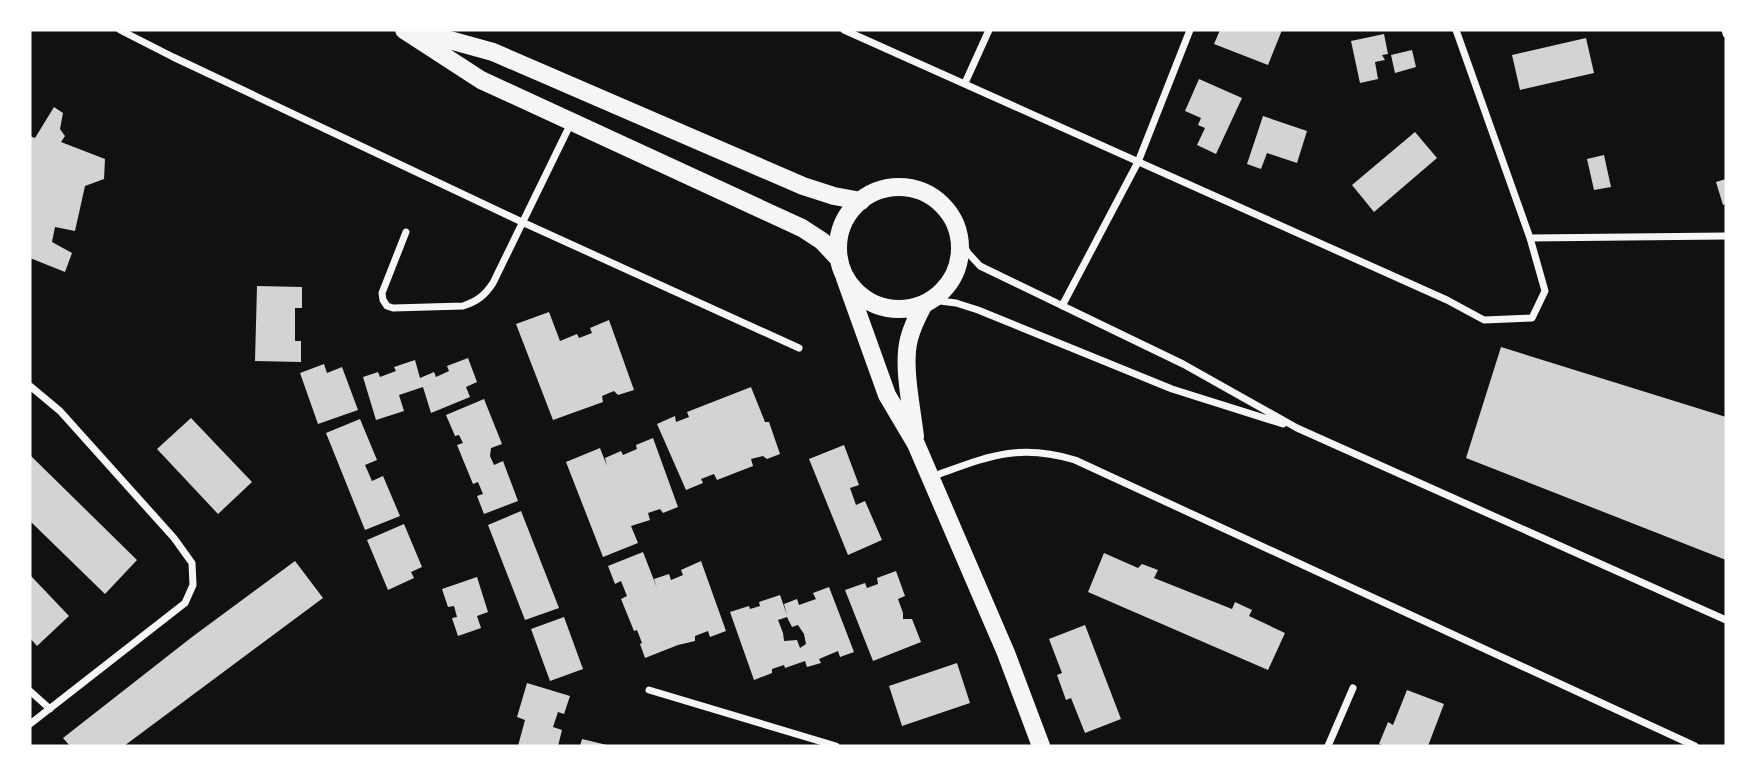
<svg xmlns="http://www.w3.org/2000/svg" width="1756" height="776" font-family="Barlow,sans-serif">
	<style>
		.building { fill: #d3d3d3; fill-rule: evenodd }
		.lines { fill: none; stroke-linecap: round; stroke-linejoin: round }
		.minor { stroke: #f5f5f5; stroke-width: 7 }
		.primary { stroke: #f5f5f5; stroke-width: 18 }
	</style>
	<rect width="100%" height="100%" fill="#111"/>
	<path class="building" d="M1220,30h62l-14,35 -54,-21z
		M1384,34l4,20 -6,1 3,5 -10,2 3,17 -18,4 -9,-42z
		M1586,38l8,35 -74,17 -8,-35z
		M1412,50l4,17 -21,6 -4,-18z
		M1199,79l43,19 -26,56 -19,-9 8,-17 -7,-3 3,-7 -16,-7z
		M54,107l9,6 -3,16 5,7 -4,6 44,17 -1,20 -19,7 -10,45 -20,-4 -3,15 20,11 -7,19 -35,-14v-122l5,2z
		M1263,116l44,15 -10,32 -30,-10 -6,16 -14,-5z
		M1415,132l22,26 -63,54 -22,-27z
		M1604,155l7,32 -17,3 -7,-31z
		M1726,179v25l-3,1 -7,-23z
		M257,286l45,1v21h-7v33h6v21l-46,-1z
		M549,312l11,29 17,-7 2,4 13,-5 -2,-5 19,-8 25,70 -16,5 -4,-4 -12,5 1,6 -50,18 -37,-96z
		M1501,347l225,70v143l-260,-102z
		M468,358l9,24 -11,5 4,10 -39,16 -8,-26 -24,8 5,16 -28,9 -13,-43 15,-5 2,5 16,-6 -2,-4 21,-7 5,18 14,-6 2,5 13,-6 -2,-5z
		M324,364l3,9 15,-6 16,43 -40,14 -18,-51z
		M751,387l14,35h4l11,32 -13,5 -4,-3 -12,3 2,7 -36,14 -3,-6 -13,5 2,4 -17,7 -29,-66 18,-8 1,6 13,-5 -2,-5z
		M484,399l18,45 -11,4 -1,8 4,9 9,-4 15,40 -34,13 -7,-18 6,-2 -5,-12 -5,2 -16,-39 6,-2 -4,-8 -4,1 -9,-21z
		M191,418l61,64 -34,32 -61,-65z
		M360,419l17,41 -12,5 7,16 11,-5 17,40 -35,14 -39,-97z
		M653,438l25,69 -15,6 -3,-4 -12,4 2,7 -19,6 7,17 -35,14 -37,-95 34,-14 7,18 -2,-8 16,-7 2,4 14,-6 -1,-4z
		M844,445l15,40 -9,3 6,17 9,-4 17,39 -34,15 -39,-96z
		M30,455l107,105 -32,34 -75,-73z
		M521,511l38,97 -34,12 -37,-95z
		M404,524l18,43 -11,5 3,6 -26,12 -21,-50z
		M643,552l14,36 -3,-9 15,-5 2,6 12,-5 -2,-5 20,-9 25,70 -16,6 -2,-6 -13,5v5l-17,4 -33,13 -5,-14 2,-1 -5,-13 -3,1 -13,-32 6,-3 -6,-15 -6,3 -7,-18z
		M1104,553l34,15 4,-4 16,6 -4,8 78,31 3,-7 17,8 -3,6 36,17 -17,37 -180,-78z
		M295,561l28,37 -199,148h-54l-7,-8 129,-101z
		M896,571l9,25 -7,3 5,14v6h9l9,23 -48,19 -28,-71 20,-7 2,5 11,-4 -1,-6z
		M30,575l39,41 -32,30 -7,-8z
		M477,577l11,35 -11,4 4,12 -23,8 -6,-18 5,-1 -3,-11 -6,1 -6,-18z
		M829,587l25,65 -14,5 -2,-6 -19,8 2,4 -14,4 -2,-6 -20,7 -1,-3 -12,4v4l-18,7 -24,-68 19,-6 1,3 10,-3 -1,-4 21,-7 7,20 -3,-11 13,-5 2,6 17,-6 -3,-6zM787,617l5,10 6,-2 6,9 2,10 -6,4 -3,-8 -13,1 -1,-8 -5,-13z
		M564,617l19,52 -33,12 -19,-52z
		M1085,625l36,94 -36,14 -14,-35 -5,2 -9,-25 5,-2 -13,-34z
		M957,663l13,40 -68,23 -13,-40z
		M527,683l43,13 -6,18 -6,-2 -5,15 9,3 -4,16h-40l7,-26 -8,-3z
		M1407,690l37,14 -16,42h-43l-6,-2 9,-22 5,3z
		M582,739l25,6v1h-27z"/>
	<g class="lines">
		<path class="minor" d="M120,30l53,27 349,165 277,126
			M844,30l603,270 37,20 48,-2 13,-27 -15,-53 196,-2
			M1456,30l74,208
			M1725,30l1,4
			M965,83l24,-53
			M406,232l-24,61 1,7 4,6 6,2 70,-2c15,-5 22,-11 30,-23l78,-160
			M959,239l9,14 12,13 203,98 114,64 429,192
			M932,300l24,3 22,7 194,79 111,35
			M1062,306l76,-144 52,-132
			M30,386l30,25 114,127 18,25 1,22 -8,18 -155,121
			M931,477c54,-19 85,-35 144,-17l620,286
			M649,690l187,56
			M30,691l20,18
			M1328,746l25,-58"/>
		<path class="primary" d="M404,30l77,50 321,148 20,13 17,18
			M417,31l76,21 310,134 31,10 27,5
			M838 248a61 61 0 1 1 122 0a61 61 0 1 1-122 0Z
			M845,278l42,117 29,49 90,209 35,93
			M915,437c-3,-28 -13,-71 -6,-98 3,-12 9,-24 15,-35"/>
	</g>
	<rect width="1756" height="776" fill="none" stroke="#ffffff" stroke-width="63"/>
</svg>
